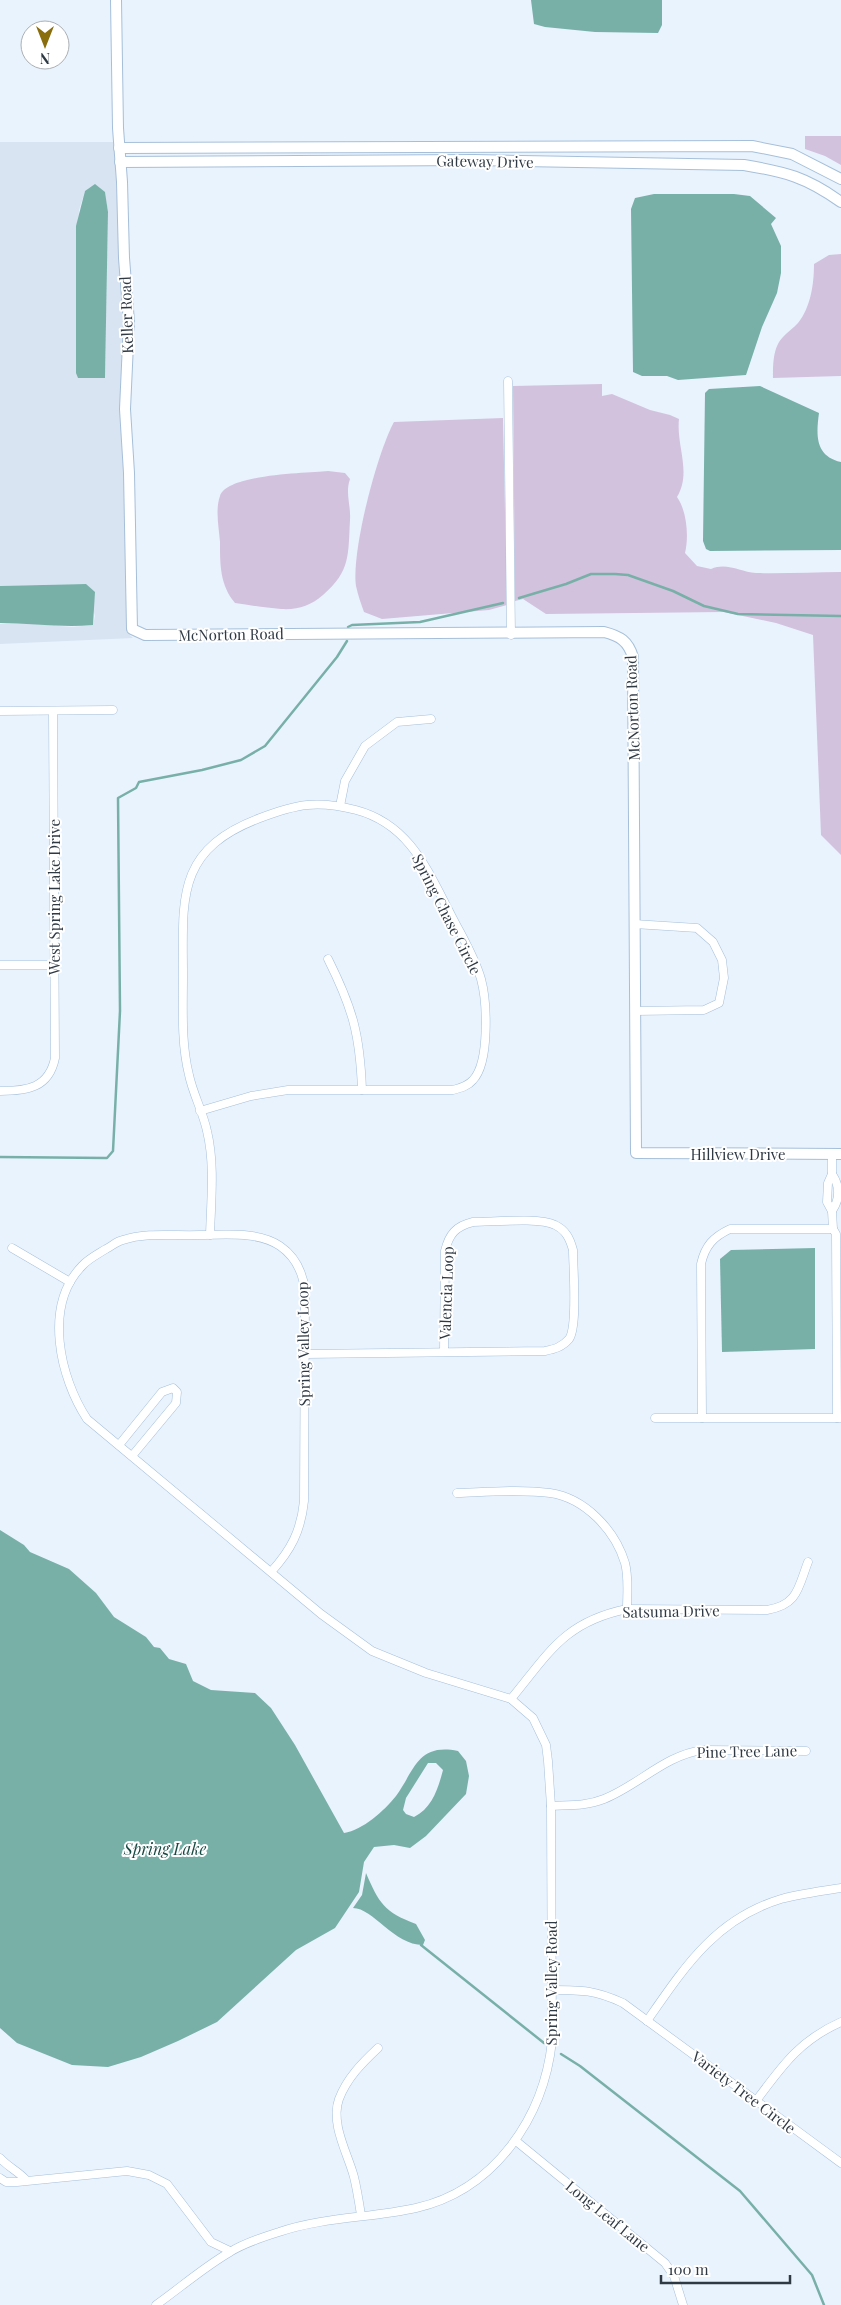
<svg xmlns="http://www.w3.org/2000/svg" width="841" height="2305" viewBox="0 0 841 2305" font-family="'Playfair Display',serif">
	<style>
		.built { fill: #d8e4f2; fill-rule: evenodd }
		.green { fill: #d3c2dd }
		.water { fill: #78b0a8; fill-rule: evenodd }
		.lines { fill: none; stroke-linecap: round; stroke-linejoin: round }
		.stream { stroke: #78b0a8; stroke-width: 2.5 }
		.minor-casing { stroke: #a6bfd9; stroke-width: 9 }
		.tertiary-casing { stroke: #a6bfd9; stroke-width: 12 }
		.minor { stroke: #fff; stroke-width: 8 }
		.tertiary { stroke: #fff; stroke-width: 10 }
		.labels { text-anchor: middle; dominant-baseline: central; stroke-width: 4; stroke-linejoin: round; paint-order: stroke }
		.street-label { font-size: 15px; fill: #2f3944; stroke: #fff }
		.water-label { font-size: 16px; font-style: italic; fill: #174943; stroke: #fff }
	</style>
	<rect width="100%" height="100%" fill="#e9f3fe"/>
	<path class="built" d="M0,142H114L124,323L125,528L128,628L126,631L133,638L0,644V624L22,623L72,627L93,625L95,616L86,584L0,586ZM85,191L105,192L108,212L105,377L76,373V258L79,210Z"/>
	<g class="green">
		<path d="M805,136H841V165L825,156L805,149Z"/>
		<path d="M841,254V376L773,378C773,364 773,347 783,337C787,332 794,328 798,323C811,307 814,283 814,264L829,255Z"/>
		<path d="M602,384V396L612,394L650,410L670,415L679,419C676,446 692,472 677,497C687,511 689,537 685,553L697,566L711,569C727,562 740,572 756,573C784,574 813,572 841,572V855L821,835L813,635L776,623L724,612L546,614L523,599L515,601L513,386Z"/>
		<path d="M503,418L507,605L489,610L382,619L364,612C361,604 358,595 356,586C351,552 377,453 394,422Z"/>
		<path d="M328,471L345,473L350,479C345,493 351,505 350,520C348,554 351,571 323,595C310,606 298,610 281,609C265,608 250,605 235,603C220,585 220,565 220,542C219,528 215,510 220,496C227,474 307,473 328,471Z"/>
	</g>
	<g class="water">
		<path d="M531,0H662V25L658,33L595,32L545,27L534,24Z"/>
		<path d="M95,184L105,192L108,212L105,378H78L76,373V226L85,191Z"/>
		<path d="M654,194H734L750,196L776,218L771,224L781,246V273L777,293L762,327L746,375L678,380L667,376H642L633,372L631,209L635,198Z"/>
		<path d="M760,386L819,413C816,435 815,456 841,462V550L710,551L706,549L703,541L705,393L709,389Z"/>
		<path d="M86,584L95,592L93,625C62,628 31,623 0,623V586Z"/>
		<path d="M815,1248V1349L722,1352L720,1259L731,1250Z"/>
		<path d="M0,1530L24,1545L30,1552L69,1569L96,1593L114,1617L146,1637L154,1647L160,1648L169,1659L186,1664L193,1681L211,1690L255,1693L271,1708L295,1745L344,1833C363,1830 384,1811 396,1796C415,1770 417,1743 458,1751L466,1761L469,1776L466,1794L426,1836L410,1848L394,1845L374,1847L364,1862L359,1892L335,1928L296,1950L217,2022L178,2041L141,2057L108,2067L72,2065L17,2043L0,2028ZM428,1763H436L443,1770C438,1789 432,1808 414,1817L406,1814L403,1810L406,1798Z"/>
		<path d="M366,1873C379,1903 384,1912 416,1924L425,1940L423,1945C394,1945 373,1908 353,1908L362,1895Z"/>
	</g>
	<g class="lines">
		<g class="stream">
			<path d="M519,598L566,584L591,574H615L628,575L673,591L704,606L738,614L841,616"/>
			<path d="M348,627L352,625L420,622L503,603"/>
			<path d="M0,1157L107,1158L113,1151L120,1011L118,798L136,788L139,782L202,770L241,760L265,746L337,657L347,641"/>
			<path d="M421,1945L544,2043"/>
			<path d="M561,2054L580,2066L740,2191L812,2275L824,2305"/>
		</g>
		<g class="minor-casing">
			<g id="minor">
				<path d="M508,381L511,635"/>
				<path d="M0,711L113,710"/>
				<path d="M340,806L345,781L365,746L397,722L431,719"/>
				<path d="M634,924L697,928L713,942L722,960L724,978L719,1003L704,1010L635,1011"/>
				<path d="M328,959C353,1009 360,1035 362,1090"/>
				<path d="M0,965H54"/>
				<path d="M0,1091C27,1091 49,1088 55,1058L53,711"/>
				<path d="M200,1111L251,1096L288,1090H453C461,1088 468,1086 473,1080C490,1062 487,1001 481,979C474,955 461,935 450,913C427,869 409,824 356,810C317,800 297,804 260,818C175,850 183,899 183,976C183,1009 181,1043 189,1075C193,1094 203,1112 207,1131C215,1164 211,1201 210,1235"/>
				<path d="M832,1174C840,1186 840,1199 832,1211"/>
				<path d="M833,1229L836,1234L837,1418"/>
				<path d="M12,1248L70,1282"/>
				<path d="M306,1354L545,1351C555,1349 562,1347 569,1339C578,1327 573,1267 573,1250C570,1239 566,1230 555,1225C540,1217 492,1222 473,1222C456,1226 449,1234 445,1251L444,1352"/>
				<path d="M655,1418H840"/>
				<path d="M702,1418L701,1264C705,1246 713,1237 730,1229H833L832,1211L827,1202L828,1183L832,1174V1154"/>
				<path d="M119,1445L162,1392L173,1388L177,1392L176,1403L132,1456"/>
				<path d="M457,1493C487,1492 520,1489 550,1493C585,1498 615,1530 625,1563C629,1578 627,1594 627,1609"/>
				<path d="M511,1699C549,1653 564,1622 627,1609L767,1610C798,1605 798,1588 808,1562"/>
				<path d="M551,1806C569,1805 587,1806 604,1799C639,1785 665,1755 703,1750L806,1751"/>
				<path d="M552,1990C582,1990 595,1990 623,2003L841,2163"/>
				<path d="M647,2021C684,1968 715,1919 781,1899C800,1894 821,1891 841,1888"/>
				<path d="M756,2101C782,2066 800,2040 841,2022"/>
				<path d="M516,2141L665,2263L674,2276L683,2305"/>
				<path d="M0,2158C8,2167 18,2171 26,2180"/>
				<path d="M0,2178L6,2182H17L127,2171L149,2175L167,2184L211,2242L230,2251"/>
				<path d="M361,2215C359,2202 357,2189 354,2177C348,2154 330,2124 339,2099C347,2078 362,2063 378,2048"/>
				<path d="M156,2305C180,2288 204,2267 230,2252C244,2243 263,2237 279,2232C323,2217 371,2218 416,2208C495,2190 544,2117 552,2041L551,1806L548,1761L546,1745L533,1718L511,1699L426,1673L372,1651L321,1614L87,1419C60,1378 43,1306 82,1266C88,1259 98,1254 106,1249C112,1246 117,1241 123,1240C146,1232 175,1236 199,1235C225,1235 258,1231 280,1246C296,1257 303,1273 305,1291L304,1501C301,1531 291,1550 271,1572"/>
			</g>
		</g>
		<g class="tertiary-casing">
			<g id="tertiary">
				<path d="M116,0L118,128L122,182L124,258L129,322L125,409L129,473L132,629L145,635L604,632C620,636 628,641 633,657L636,1153L841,1154"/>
				<path d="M119,148L752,146L792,154L841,179"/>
				<path d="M120,162L474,160L744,165C786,172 806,177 841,202"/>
			</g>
		</g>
		<use href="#minor" class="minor"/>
		<use href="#tertiary" class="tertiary"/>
	</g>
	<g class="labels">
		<g class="street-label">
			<text transform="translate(485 161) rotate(1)">Gateway Drive</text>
			<text transform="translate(126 315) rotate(-92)">Keller Road</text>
			<text transform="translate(231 634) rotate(-1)">McNorton Road</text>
			<text transform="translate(632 708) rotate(-92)">McNorton Road</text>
			<text transform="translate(54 897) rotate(-90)">West Spring Lake Drive</text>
			<text transform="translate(447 914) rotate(63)">Spring Chase Circle</text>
			<text x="738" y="1154">Hillview Drive</text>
			<text transform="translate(446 1293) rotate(-88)">Valencia Loop</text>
			<text transform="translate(303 1344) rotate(-91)">Spring Valley Loop</text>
			<text transform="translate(671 1611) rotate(-1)">Satsuma Drive</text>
			<text transform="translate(747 1751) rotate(-1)">Pine Tree Lane</text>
			<text transform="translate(551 1983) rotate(-90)">Spring Valley Road</text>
			<text transform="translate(744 2092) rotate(37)">Variety Tree Circle</text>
			<text transform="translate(608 2216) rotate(39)">Long Leaf Lane</text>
		</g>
		<g class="water-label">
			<text x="165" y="1848">Spring Lake</text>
		</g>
	</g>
	<g transform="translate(45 45) rotate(180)"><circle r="24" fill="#ffffff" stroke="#acb0b4"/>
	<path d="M0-4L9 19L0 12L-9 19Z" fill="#8a6d0d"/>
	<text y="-8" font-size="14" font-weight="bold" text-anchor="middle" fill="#2f3944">N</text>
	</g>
	<path d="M661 2275v8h129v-8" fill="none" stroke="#2f3944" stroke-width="2.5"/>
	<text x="668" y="2275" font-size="15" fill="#2f3944" stroke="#ffffff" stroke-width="4" paint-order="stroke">100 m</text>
</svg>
